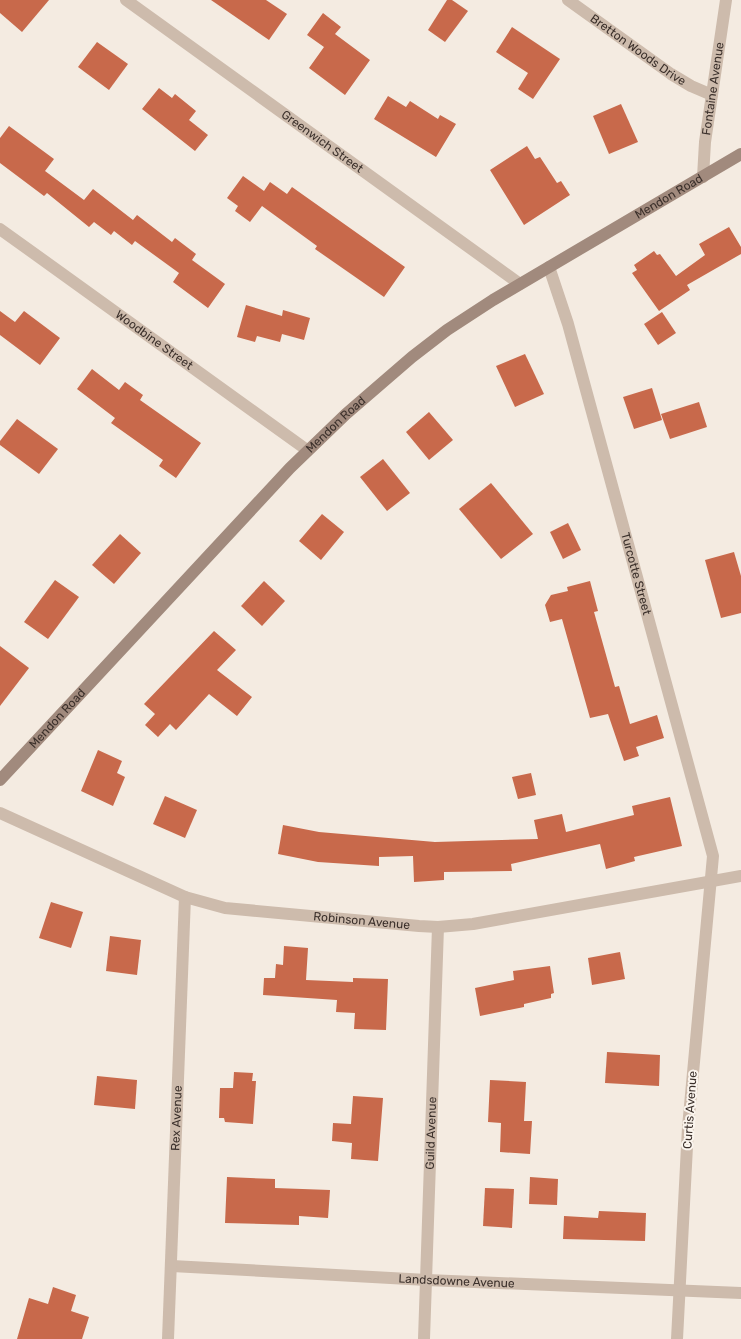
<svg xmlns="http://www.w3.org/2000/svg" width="741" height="1339" viewBox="0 0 741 1339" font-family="Rubik,sans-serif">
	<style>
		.building { fill: #c8694b }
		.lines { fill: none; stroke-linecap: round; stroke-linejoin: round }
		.street { stroke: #cdbbac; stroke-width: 12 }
		.secondary { stroke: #a18a7d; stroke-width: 12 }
		.labels { text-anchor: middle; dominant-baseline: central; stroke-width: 4; stroke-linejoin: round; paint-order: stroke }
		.street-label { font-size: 12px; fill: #3b302b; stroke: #fbf5ee }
	</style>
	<rect width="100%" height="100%" fill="#f4ebe1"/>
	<g class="building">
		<path d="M0,0H49L22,32L0,13Z"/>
		<path d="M211,0H266L287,14L269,40Z"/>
		<path d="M447,0H452L468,11L445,42L428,30Z"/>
		<path d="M323,13L341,27L335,34L370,60L345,95L309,68L324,47L307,35Z"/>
		<path d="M512,27L560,59L533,99L518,89L528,73L496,52Z"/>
		<path d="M97,42L128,64L109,90L78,67Z"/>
		<path d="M159,88L172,98L175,94L196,111L189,120L208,135L195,151L142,109Z"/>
		<path d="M388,96L406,107L410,101L438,119L440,115L456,124L436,157L374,119Z"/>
		<path d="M621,104L638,142L609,154L593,116Z"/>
		<path d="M9,126L54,159L45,171L84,200L93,189L133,220L137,215L172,242L175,238L196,254L192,260L225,284L208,308L173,282L179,273L135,241L132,245L114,231L111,235L94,222L89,227L47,193L44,196L0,163V138Z"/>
		<path d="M527,146L535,159L540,157L557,183L561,181L570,195L524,225L490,170Z"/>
		<path d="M243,176L264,191L270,182L287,194L292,187L405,267L384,297L315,249L317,246L262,206L250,222L235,211L238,206L227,198Z"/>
		<path d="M729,227L741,247V254L687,285L690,290L659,311L632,273L637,270L634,265L654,251L657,255L660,254L676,276L705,255L699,244Z"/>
		<path d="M246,305L282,316L283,310L310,318L304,340L282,334L280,342L257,336L255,342L237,337Z"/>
		<path d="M0,311L15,322L24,311L60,338L40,365L0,335Z"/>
		<path d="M662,312L676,333L658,345L644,324Z"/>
		<path d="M525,354L544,394L515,407L496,366Z"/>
		<path d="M92,369L119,390L125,382L143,395L140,400L201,443L176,478L159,466L163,460L111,423L115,418L77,389Z"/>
		<path d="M652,388L662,420L634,429L623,397Z"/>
		<path d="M699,402L707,427L670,439L661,414Z"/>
		<path d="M429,412L453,440L429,460L406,432Z"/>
		<path d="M17,419L58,449L39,474L0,445V441Z"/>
		<path d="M383,459L410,493L387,511L360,477Z"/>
		<path d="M491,483L533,534L501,559L459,509Z"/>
		<path d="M322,514L344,532L321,560L299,541Z"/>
		<path d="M568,523L581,550L563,559L550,532Z"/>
		<path d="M120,534L141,553L114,584L92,565Z"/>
		<path d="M734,552L741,576V613L721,618L705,560Z"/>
		<path d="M55,580L79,597L48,639L24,622Z"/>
		<path d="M264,581L285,601L262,626L241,606Z"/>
		<path d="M590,581L598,611L594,612L615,687L619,686L630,724L657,715L664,738L636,747L639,756L624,761L608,714L590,718L562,619L550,622L545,605L551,595L568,591L567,587Z"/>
		<path d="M214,631L236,650L217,670L252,697L237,716L209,694L176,730L170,724L158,737L145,725L155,714L144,704Z"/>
		<path d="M0,646L29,668L0,706Z"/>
		<path d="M98,750L122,761L117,773L125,777L113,806L81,791Z"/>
		<path d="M531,773L536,795L518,799L512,777Z"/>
		<path d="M165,796L197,810L185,838L153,824Z"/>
		<path d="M670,797L682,846L634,857L635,861L606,869L600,844L511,864L512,871L444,872V880L414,882L413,856L379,857V866L318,862L278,854L283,825L319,832L435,842L538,839L534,820L562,814L566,832L634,815L632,806Z"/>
		<path d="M51,902L83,912L71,948L39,938Z"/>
		<path d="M110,936L141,940L137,975L106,971Z"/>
		<path d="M284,946L308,948L306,980L353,982V978L388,979L386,1030L354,1029L355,1013L336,1012L337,1000L263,995L264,978H275L276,964L283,965Z"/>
		<path d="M620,952L625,979L592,985L588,958Z"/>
		<path d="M550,966L554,993L551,994V998L524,1004V1007L480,1016L475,988L514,980L513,971Z"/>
		<path d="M607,1052L660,1055L659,1086L605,1083Z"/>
		<path d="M234,1072L253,1073L252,1081H256L253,1124L225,1122L224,1118H219L220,1088H233Z"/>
		<path d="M97,1076L137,1080L135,1109L94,1105Z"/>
		<path d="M490,1080L526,1082L524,1121H532L530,1154L500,1152L501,1123L488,1122Z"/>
		<path d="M353,1096L383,1098L378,1161L351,1159L352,1143L332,1141L333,1123L351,1124Z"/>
		<path d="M227,1177L275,1179V1188L330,1190L328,1218L299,1216V1225L225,1223Z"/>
		<path d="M530,1177L558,1179L557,1205L529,1204Z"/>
		<path d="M485,1188L514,1189L512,1228L483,1226Z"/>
		<path d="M599,1211L646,1213L645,1241L563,1239L564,1216L598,1218Z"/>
		<path d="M53,1287L76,1295L71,1311L89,1317L82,1339H17L29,1298L48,1304Z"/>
	</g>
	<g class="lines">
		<g class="street">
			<path id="s1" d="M126,0L520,284"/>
			<path id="s2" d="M568,0L671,74L691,86L712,95"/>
			<path id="s3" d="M703,177L705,142L726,0"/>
			<path id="s4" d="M0,229L307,450"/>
			<path id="s5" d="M549,267L568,324L713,856L688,1127L677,1339"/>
			<path id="s6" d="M0,813L185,897L225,908L419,926L438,927L473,924L741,876"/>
			<path id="s7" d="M172,1266L427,1280L741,1293"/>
			<path id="s8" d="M168,1339L185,897"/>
			<path id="s9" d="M424,1339L438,927"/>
		</g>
		<path class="secondary" id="s10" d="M0,780L290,468L346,414L412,357L447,330L493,300L741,154"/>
	</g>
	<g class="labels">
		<g class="street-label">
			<text stroke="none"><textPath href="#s2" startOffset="86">Bretton Woods Drive</textPath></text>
			<text stroke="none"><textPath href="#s3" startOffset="89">Fontaine Avenue</textPath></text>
			<text stroke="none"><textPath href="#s1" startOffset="242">Greenwich Street</textPath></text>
			<text stroke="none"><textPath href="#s10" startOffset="894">Mendon Road</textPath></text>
			<text stroke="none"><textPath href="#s4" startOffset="190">Woodbine Street</textPath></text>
			<text stroke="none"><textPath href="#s10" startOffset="489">Mendon Road</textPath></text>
			<text stroke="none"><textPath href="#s5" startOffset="319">Turcotte Street</textPath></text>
			<text stroke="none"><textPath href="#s10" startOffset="84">Mendon Road</textPath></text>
			<text stroke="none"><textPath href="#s6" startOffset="382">Robinson Avenue</textPath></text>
			<text transform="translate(690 1110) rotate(-86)">Curtis Avenue</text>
			<text stroke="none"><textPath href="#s8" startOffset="221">Rex Avenue</textPath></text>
			<text stroke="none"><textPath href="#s9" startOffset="206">Guild Avenue</textPath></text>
			<text stroke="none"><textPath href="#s7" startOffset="285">Landsdowne Avenue</textPath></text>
		</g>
	</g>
</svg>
